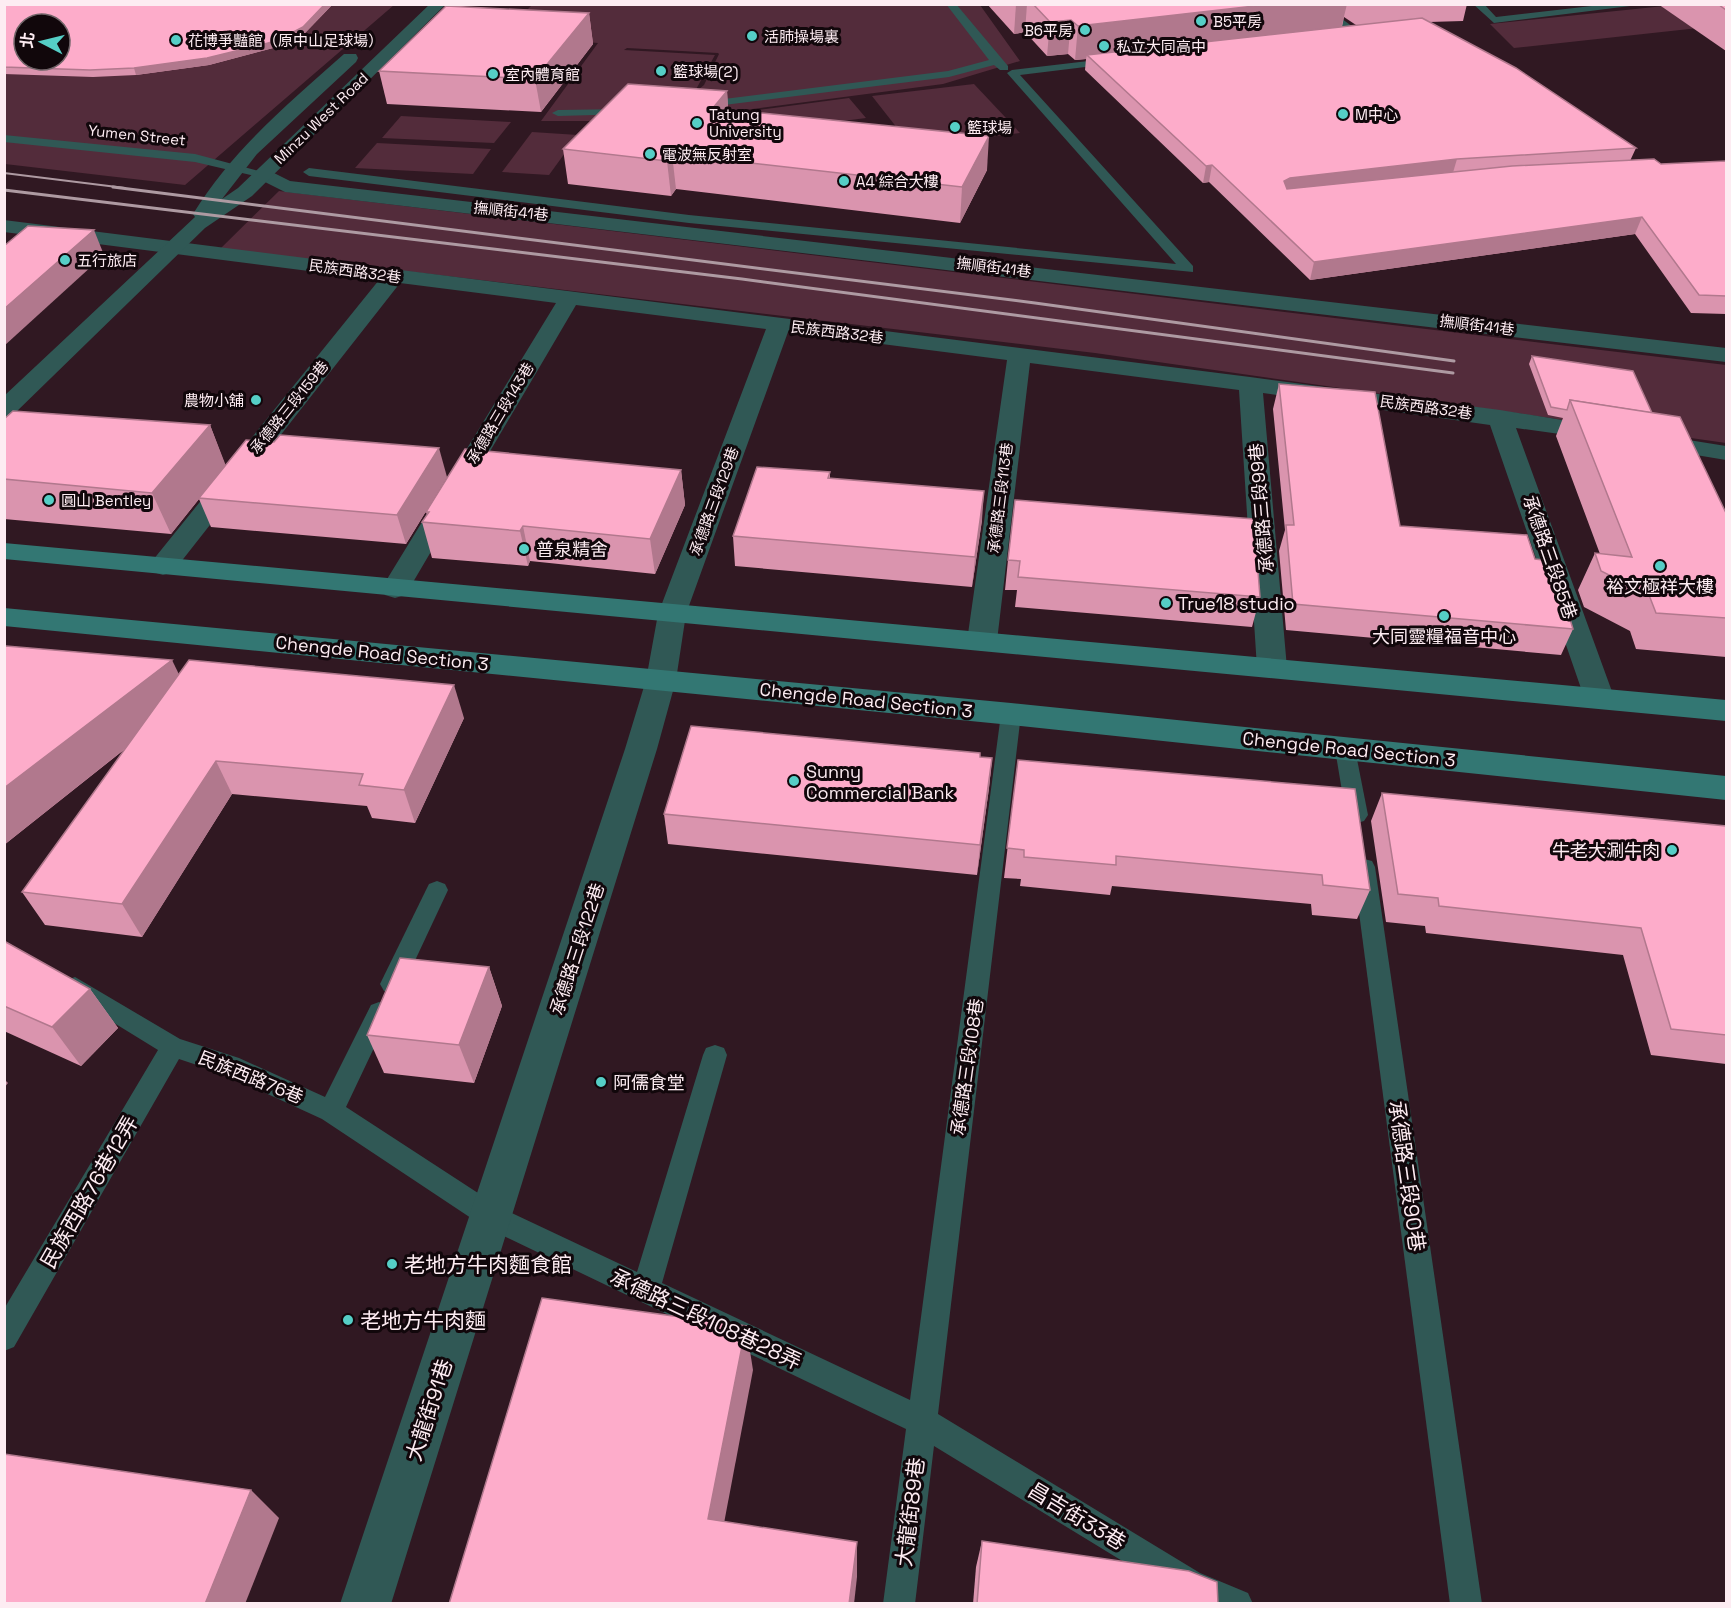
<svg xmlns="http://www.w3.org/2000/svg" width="1731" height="1608" viewBox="0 0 1731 1608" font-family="'Space Grotesk','Noto Sans TC',sans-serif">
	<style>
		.green { fill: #532c3b; fill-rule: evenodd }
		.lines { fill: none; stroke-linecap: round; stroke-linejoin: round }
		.service { fill: #305855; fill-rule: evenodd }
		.minor { fill: #305855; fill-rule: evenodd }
		.tertiary { fill: #305855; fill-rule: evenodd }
		.secondary { fill: #337773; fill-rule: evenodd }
		.rail-far1 { stroke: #ae9aa2; stroke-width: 2 }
		.rail { stroke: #ae9aa2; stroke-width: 3 }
		.wall { fill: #da94ae; fill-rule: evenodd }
		.shaded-wall { fill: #b1788d }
		.building { fill: #fdacca; stroke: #b1788d; stroke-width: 1.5; fill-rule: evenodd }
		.poi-dot { fill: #55cec6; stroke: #11070b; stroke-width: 2 }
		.labels { text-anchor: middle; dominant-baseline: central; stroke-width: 6; stroke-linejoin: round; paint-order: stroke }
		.far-poi-label { font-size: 15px; fill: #fdecf2; stroke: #11070b; text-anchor: start }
		.far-street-label { font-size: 15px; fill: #fdecf2; stroke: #11070b }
		.street-label { font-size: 18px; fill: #fdecf2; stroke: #11070b }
		.poi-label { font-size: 18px; fill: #fdecf2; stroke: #11070b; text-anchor: start }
		.near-street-label { font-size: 21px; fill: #fdecf2; stroke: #11070b }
		.near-poi-label { font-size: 21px; fill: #fdecf2; stroke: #11070b; text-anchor: start }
	</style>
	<rect width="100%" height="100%" fill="#301822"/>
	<g class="green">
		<path d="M5,5H394L185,185L5,164ZM24,24H60V60H24Z"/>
		<path d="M532,5H980L1020,61L943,84L715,114L613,121H541L598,43L502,35ZM627,48L718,53L719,54L704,85L694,93L715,55L624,50Z"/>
		<path d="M1674,5L1726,25L1514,48L1490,24Z"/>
		<path d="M974,84L1020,133L912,147L872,96Z"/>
		<path d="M849,98L866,118L774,130L759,110Z"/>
		<path d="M401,116L511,122L494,143L382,138Z"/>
		<path d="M532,132L578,135L549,175L502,172Z"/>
		<path d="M377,143L491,149L473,174L355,168Z"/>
		<path d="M279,191L1726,365V443L1095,353L220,249Z"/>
	</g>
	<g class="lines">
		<g class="service">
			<path d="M946,4H956L1008,66V70H1000L994,65L949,77L700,108L694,105L700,102L948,71L989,60Z"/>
			<path d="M1310,4H1322L1361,33L1352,35Z"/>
			<path d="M1473,4H1484L1496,17L1609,4H1646L1494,23Z"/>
			<path d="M1114,58L1118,59V63L1020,75L1193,266V272L689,223L309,176L303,172L309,168L689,215L1176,264L1007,73L1012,70Z"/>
			<path d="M627,109L631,110V114L558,116L552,113L558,110Z"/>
			<path d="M4,135L195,154L270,174L264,178L195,162L4,142Z"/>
			<path d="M1011,707L1018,709L1021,714L938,1414L1200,1573L1248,1593L1253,1604H1197L1178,1595L934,1446L915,1604H883L906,1429L483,1226L322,1119L224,1074L179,1059L14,1347L4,1351V1309L158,1050L67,994L63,987L67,980L75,977L180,1039L239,1058L325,1097L371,1005L379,1002L387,1005L391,1012L346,1107L501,1208L637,1272L703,1055L706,1048L715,1045L724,1048L727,1055L662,1283L910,1400L1001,714L1004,709Z"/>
			<path d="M1345,742L1352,744L1355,749L1368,815L1364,821L1357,823L1350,821L1346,815L1335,749L1338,744Z"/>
			<path d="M1364,859L1372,861L1375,867L1482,1604H1450L1353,867L1356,861Z"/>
			<path d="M437,881L445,884L448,890L404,984L400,991L392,994L384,991L380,984L426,890L429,884Z"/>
		</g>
		<g class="minor">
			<path d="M264,168L290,181L1726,348V362L285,192L257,178L254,174Z"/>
			<path d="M4,220L1250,377L1500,410L1612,428L1615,433L1612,438L1603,440L1516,428L1614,697L1610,704L1599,707L1588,704L1584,697L1490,425L1263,393L1287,668L1283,675L1272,678L1261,675L1257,668L1239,390L1030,363L997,641L992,648L982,651L972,648L967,641L1007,360L788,332L686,614L676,680L657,749L391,1604H340L625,749L646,680L658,614L766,329L576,305L409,589L405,595L395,598L385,595L381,589L556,303L400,283L173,572L163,575L153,572L149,566L153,560L379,280L4,232Z"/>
			<path d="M1651,434L1726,446V460L1642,446L1639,441L1642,436Z"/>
		</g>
		<path class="tertiary" d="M430,4H446L252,196L205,228L13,415L4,417V396L195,217L193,214C232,150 288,104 344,54H356L358,58L356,62L257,154L222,199L238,188Z"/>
		<g class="secondary">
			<path d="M4,543L1726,700V721L4,559Z"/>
			<path d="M4,608L1011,703L1726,776V800L1011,725L4,626Z"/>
		</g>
		<path class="rail-far1" d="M4,173L125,188"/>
		<g class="rail">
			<path d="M113,187L1035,303L1454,361"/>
			<path d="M4,190L742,279L1453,373"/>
		</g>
	</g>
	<g class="wall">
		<path d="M4,4H333L305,33L277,47L209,65L136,75L93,77L4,74Z"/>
		<path d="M987,4H1467L1463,21L1429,22L1636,148L1630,161L1661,164L1726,161V314L1691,313L1635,234L1310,280L1209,182L1203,183L1085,70L1086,59L1075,60L1068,54L1047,56L1025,32L1014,34ZM1344,17L1356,25L1342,27Z"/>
		<path d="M1658,4H1726V51Z"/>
		<path d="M589,13L593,44L541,112L387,104L379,71Z"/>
		<path d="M727,91L728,109L987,170L960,223L676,189L671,196L568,184L563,149Z"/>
		<path d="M1532,356L1652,413L1726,513V657L1636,649L1630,631L1584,607L1578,590L1595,553L1600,554L1556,436L1563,418L1548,415L1529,364Z"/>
		<path d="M1279,384L1400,526L1535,559L1573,629L1561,655L1286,630L1279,551L1285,530L1273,409Z"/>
		<path d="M4,419L210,425L225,465L447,477L406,544L211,527L199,499L171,534L4,519Z"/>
		<path d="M681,470L685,505L655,574L530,561L528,566L432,558L422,522L427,515L426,512Z"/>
		<path d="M830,472V478L982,520L972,587L735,566L733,536Z"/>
		<path d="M1254,519L1260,597L1252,627L1015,607L1017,590H1005L1008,560Z"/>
		<path d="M4,647L179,674L464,718L415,823L372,818L367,806L232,794L142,937L45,925L22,892L125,749L4,845Z"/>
		<path d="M980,757L992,758L989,788L977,875L668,844L664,814Z"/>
		<path d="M1018,760L1370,890L1357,919L1312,915L1311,904L1112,886L1110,895L1020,886L1021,879L1004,878Z"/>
		<path d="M1382,793L1726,826V1064L1651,1055L1623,955L1426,933L1425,926L1386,922L1371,821Z"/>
		<path d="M4,941L90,989L118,1028L81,1066L4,1031Z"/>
		<path d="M489,967L502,1006L474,1083L384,1073L367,1035Z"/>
		<path d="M982,1541L1218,1604H973L976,1567Z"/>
	</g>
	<g class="shaded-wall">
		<path d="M325,4H333L305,33L277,47L209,65L136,75L134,68Z"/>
		<path d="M1016,4H1027L1025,32L1014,34Z"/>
		<path d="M1273,4H1347L1341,29L1087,55L1086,59L1075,60L1078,26Z"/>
		<path d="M589,13L593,44L541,112L535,79Z"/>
		<path d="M1071,20L1068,54L1047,56L1050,22Z"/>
		<path d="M727,91L729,124L713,108Z"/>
		<path d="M989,136L987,170L960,223L962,187Z"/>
		<path d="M672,154L676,189L671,196L667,161Z"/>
		<path d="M1457,159L1452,176L1287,195L1284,181L1290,178Z"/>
		<path d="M1212,165L1209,182L1203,183L1206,166Z"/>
		<path d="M1642,217L1635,234L1310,280L1314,262Z"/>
		<path d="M94,230L104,255L4,346V309Z"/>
		<path d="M210,425L226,466L199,498V499L171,534L152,493Z"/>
		<path d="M439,448L447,477L406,544L397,515Z"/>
		<path d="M681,470L685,505L655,574L650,539Z"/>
		<path d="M984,491L982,520L972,587L975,557Z"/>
		<path d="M523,526L530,561L528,566L520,531Z"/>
		<path d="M172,660L190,697L4,845V788Z"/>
		<path d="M454,685L464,718L415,823L404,790Z"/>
		<path d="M992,758L989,788L977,875L980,845Z"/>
		<path d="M216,761L232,794L142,937L122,904Z"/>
		<path d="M489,967L502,1006L474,1083L459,1045Z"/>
		<path d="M90,989L118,1028L81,1066L52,1027Z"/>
		<path d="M4,1079L8,1083L4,1088Z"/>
		<path d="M746,1326L753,1370L718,1555L708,1519Z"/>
		<path d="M251,1490L279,1518L245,1604H205Z"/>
		<path d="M857,1542V1577L854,1604H849Z"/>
	</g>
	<g class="building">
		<path d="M4,4H325L303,27L276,41L207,58L134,68L90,70L4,67ZM24,24H60V60H24Z"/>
		<path d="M1033,4H1273L1078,26L1071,20L1050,22Z"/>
		<path d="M1718,4H1726V10Z"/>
		<path d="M446,6L589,13L535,79L379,71Z"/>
		<path d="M1422,18L1516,68L1636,148L1457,159L1290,178L1284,181L1287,189L1512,166L1654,159L1661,164L1726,161V296L1699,295L1642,217L1314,262L1212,165L1206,166L1087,55Z"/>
		<path d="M628,84L727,91L713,108L989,136L962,187L672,154L667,161L563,149Z"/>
		<path d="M28,226L94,230L4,309V246Z"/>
		<path d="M1532,356L1633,371L1652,413L1570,400L1567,410L1551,407Z"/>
		<path d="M1279,384L1375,392L1400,526L1527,535L1535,559L1552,561L1573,629L1293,604L1286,525H1294Z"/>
		<path d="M1570,400L1680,417L1726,513V618L1656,613L1649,595L1601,571L1595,553L1632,557Z"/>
		<path d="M13,411L210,425L152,493L4,479V419Z"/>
		<path d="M280,435L439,448L397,515L199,498L246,440L274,442Z"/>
		<path d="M465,449L681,470L650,539L523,526L520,531L422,522L429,512H426Z"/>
		<path d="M757,467L830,472L828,478L984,491L975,557L733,536Z"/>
		<path d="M1015,500L1254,519L1260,597L1018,577L1020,561L1008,560Z"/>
		<path d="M6,646L172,660L4,788V647Z"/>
		<path d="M189,660L454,685L404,790L359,785L363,774L216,761L122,904L22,892Z"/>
		<path d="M691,726L980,753V757L992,758L980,845L664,814Z"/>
		<path d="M1018,760L1355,789L1370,890L1323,885L1322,875L1116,856V865L1024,857V850L1007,848Z"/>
		<path d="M1382,793L1726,826V1035L1671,1029L1641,928L1439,906L1438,898L1398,894Z"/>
		<path d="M4,941L90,989L52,1027L4,1006Z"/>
		<path d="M400,958L489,967L459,1045L367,1035Z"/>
		<path d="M542,1298L746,1326L708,1519L857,1542L849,1604H449Z"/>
		<path d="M4,1454L251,1490L205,1604H4Z"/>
		<path d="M982,1541L1189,1571L1217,1582L1218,1604H977Z"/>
	</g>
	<g class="poi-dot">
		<circle cx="1201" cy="21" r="6"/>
		<circle cx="1085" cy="30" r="6"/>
		<circle cx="752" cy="36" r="6"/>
		<circle cx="176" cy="40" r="6"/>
		<circle cx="1104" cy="46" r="6"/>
		<circle cx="661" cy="71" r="6"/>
		<circle cx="493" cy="74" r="6"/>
		<circle cx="1343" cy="114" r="6"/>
		<circle cx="697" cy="123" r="6"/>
		<circle cx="955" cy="127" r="6"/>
		<circle cx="650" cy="154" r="6"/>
		<circle cx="844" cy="181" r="6"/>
		<circle cx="65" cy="260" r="6"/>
		<circle cx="256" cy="400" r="6"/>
		<circle cx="49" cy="500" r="6"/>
		<circle cx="524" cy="549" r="6"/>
		<circle cx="1660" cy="566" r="6"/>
		<circle cx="1166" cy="603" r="6"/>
		<circle cx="1444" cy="616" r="6"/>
		<circle cx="794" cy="781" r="6"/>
		<circle cx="1672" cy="850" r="6"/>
		<circle cx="601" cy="1082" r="6"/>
		<circle cx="392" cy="1264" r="6"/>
		<circle cx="348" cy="1320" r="6"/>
	</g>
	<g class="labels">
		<g class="far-poi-label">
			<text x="1213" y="21">B5平房</text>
			<text x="1073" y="30" text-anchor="end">B6平房</text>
			<text x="764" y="36">活肺操場裏</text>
			<text x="188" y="40">花博爭豔館（原中山足球場）</text>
			<text x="1116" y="46">私立大同高中</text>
			<text x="673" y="71">籃球場(2)</text>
			<text x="505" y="74">室內體育館</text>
			<text x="709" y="114">Tatung<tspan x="709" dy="17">University</tspan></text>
			<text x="1355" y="114">M中心</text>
			<text x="967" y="127">籃球場</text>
			<text x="662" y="154">電波無反射室</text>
			<text x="856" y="181">A4 綜合大樓</text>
			<text x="77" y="260">五行旅店</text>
			<text x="244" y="400" text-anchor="end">農物小舖</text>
			<text x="61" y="500">圓山 Bentley</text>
		</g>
		<g class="far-street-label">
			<text transform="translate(321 118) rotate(-44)">Minzu West Road</text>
			<text transform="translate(137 135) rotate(6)">Yumen Street</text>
			<text transform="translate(511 211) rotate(6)">撫順街41巷</text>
			<text transform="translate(994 267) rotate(7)">撫順街41巷</text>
			<text transform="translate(355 271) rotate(8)">民族西路32巷</text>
			<text transform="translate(1477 325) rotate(7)">撫順街41巷</text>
			<text transform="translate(837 332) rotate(7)">民族西路32巷</text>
			<text transform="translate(289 407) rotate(-51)">承德路三段159巷</text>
			<text transform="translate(1426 407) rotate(8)">民族西路32巷</text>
			<text transform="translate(500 413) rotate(-59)">承德路三段143巷</text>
			<text transform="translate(1000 498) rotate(-83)">承德路三段113巷</text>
			<text transform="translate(714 501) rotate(-70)">承德路三段129巷</text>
		</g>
		<g class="street-label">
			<text transform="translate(1261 508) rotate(-95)">承德路三段99巷</text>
			<text transform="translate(1550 557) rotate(71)">承德路三段85巷</text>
			<text transform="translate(382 653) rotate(6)">Chengde Road Section 3</text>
			<text transform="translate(866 700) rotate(6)">Chengde Road Section 3</text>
			<text transform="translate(1349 749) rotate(6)">Chengde Road Section 3</text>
			<text transform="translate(577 949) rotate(-72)">承德路三段122巷</text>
			<text transform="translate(967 1067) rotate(-82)">承德路三段108巷</text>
			<text transform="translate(251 1077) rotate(22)">民族西路76巷</text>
		</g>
		<g class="poi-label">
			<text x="536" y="549">普泉精舍</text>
			<text x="1660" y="586" text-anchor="middle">裕文極祥大樓</text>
			<text x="1178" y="603">True18 studio</text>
			<text x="1444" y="636" text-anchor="middle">大同靈糧福音中心</text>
			<text x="806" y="771">Sunny<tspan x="806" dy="21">Commercial Bank</tspan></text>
			<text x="1660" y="850" text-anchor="end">牛老大涮牛肉</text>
			<text x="613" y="1082">阿儒食堂</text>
		</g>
		<g class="near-street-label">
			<text transform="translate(1407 1176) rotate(82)">承德路三段90巷</text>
			<text transform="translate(89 1192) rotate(-60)">民族西路76巷12弄</text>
			<text transform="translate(706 1319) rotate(25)">承德路三段108巷28弄</text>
			<text transform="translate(429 1410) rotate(-72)">大龍街91巷</text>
			<text transform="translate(910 1512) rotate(-83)">大龍街89巷</text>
			<text transform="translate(1077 1516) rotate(31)">昌吉街33巷</text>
		</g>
		<g class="near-poi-label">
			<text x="404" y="1264">老地方牛肉麵食館</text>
			<text x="360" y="1320">老地方牛肉麵</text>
		</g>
	</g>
	<rect width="1731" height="1608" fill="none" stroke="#fdecf2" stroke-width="12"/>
	<g transform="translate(42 42) rotate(277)"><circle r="28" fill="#11070b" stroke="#6f6367" stroke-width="1.5"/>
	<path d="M0-4.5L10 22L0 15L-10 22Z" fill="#55cec6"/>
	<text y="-9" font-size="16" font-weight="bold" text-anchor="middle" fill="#fdecf2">北</text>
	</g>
</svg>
